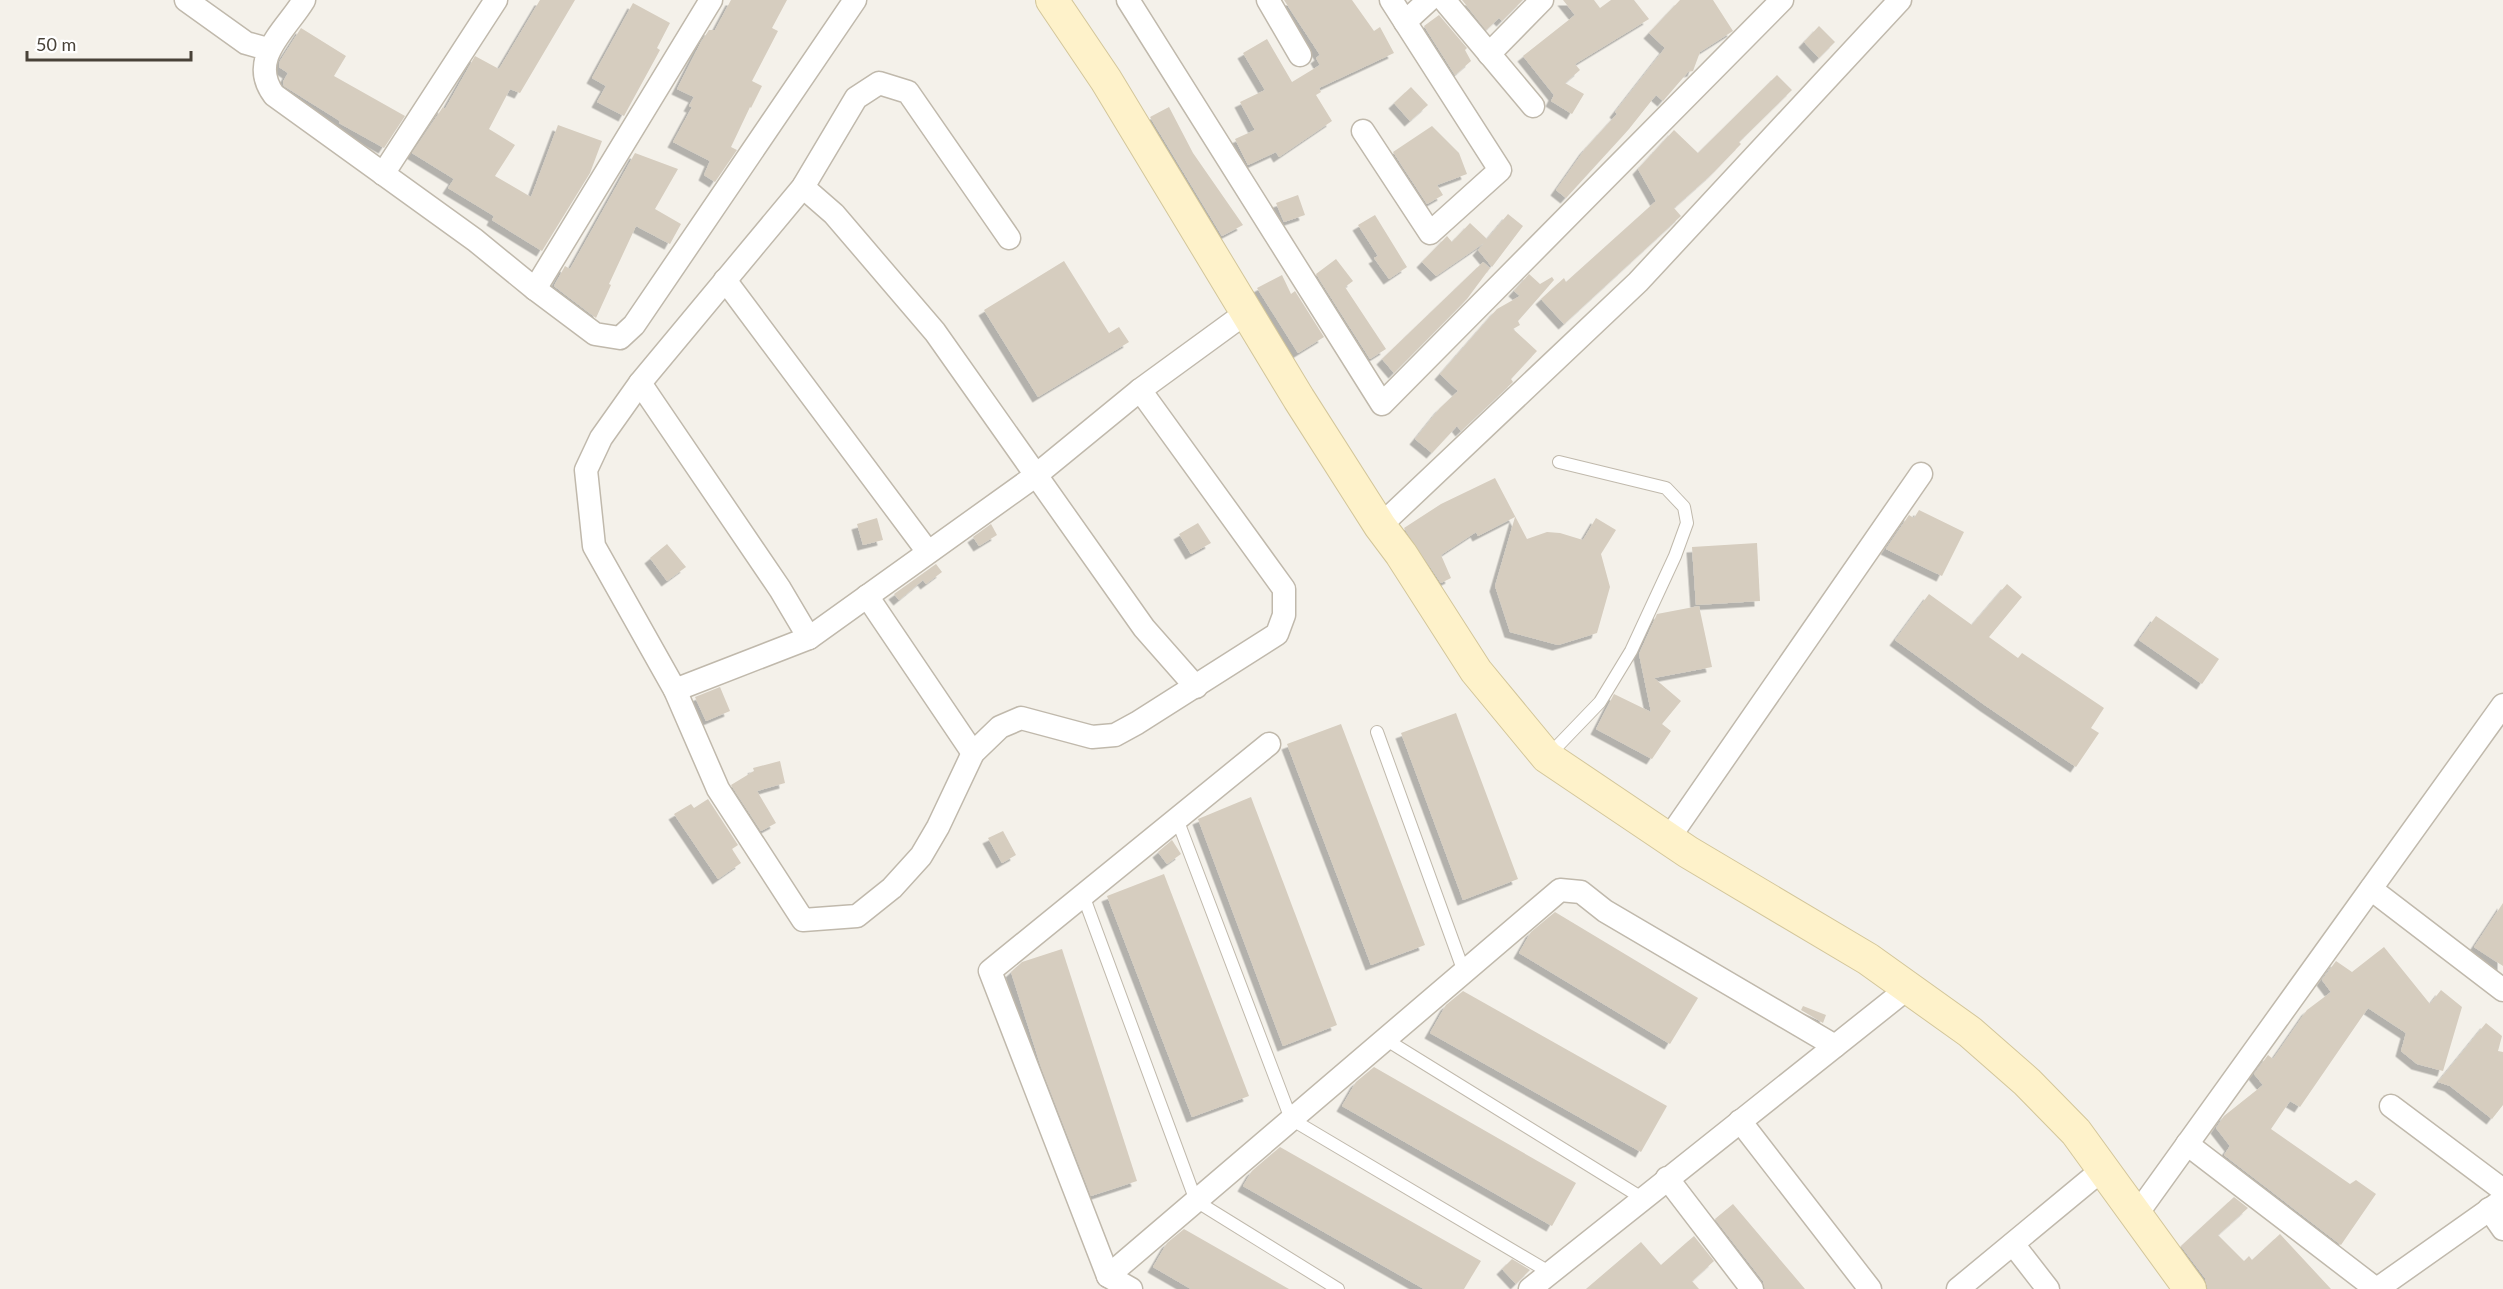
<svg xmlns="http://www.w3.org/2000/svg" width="2503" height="1289" viewBox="0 0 2503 1289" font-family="Lato,sans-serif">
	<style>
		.building { fill: #d6cdbf; filter: url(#shadow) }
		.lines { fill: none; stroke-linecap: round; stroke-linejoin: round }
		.lane-casing { stroke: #c0b9ac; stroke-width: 14 }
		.street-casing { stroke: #c0b9ac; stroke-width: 25 }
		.secondary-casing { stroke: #d3c69a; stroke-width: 34 }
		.lane { stroke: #fff; stroke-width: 12 }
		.street { stroke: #fff; stroke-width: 22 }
		.secondary { stroke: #fef2ca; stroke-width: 32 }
	</style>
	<defs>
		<filter id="shadow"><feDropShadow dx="-5.5" dy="5.5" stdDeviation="0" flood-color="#0004"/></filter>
	</defs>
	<rect width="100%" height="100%" fill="#f4f1ea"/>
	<g class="building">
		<path d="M540,0H575L520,93L510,89L489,129L515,145L495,176L531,197L558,125L602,141L590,173L542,251L492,220L494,216L448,188L454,179L412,153L443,107L445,109L475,56L499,69Z"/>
		<path d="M731,0H787L772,28L778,31L752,81L762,86L751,108L750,107L731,147L737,150L715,182L704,175L710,161L673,142L692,107L689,106L694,97L677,89L701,42L709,30H715Z"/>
		<path d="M1284,0H1352L1374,31L1380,27L1394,53L1319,88L1321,92L1316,95L1332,121L1279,157L1276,152L1248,165L1235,139L1255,130L1240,102L1265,90L1243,53L1267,39L1292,82L1320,65L1316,58L1320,55Z"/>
		<path d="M1462,0H1523L1502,21L1499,18L1486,30Z"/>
		<path d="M1563,0H1594L1600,8L1611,0H1634L1649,19L1575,64L1580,70L1565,83L1584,94L1572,114L1551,101L1554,95L1523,56L1575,15Z"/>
		<path d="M1680,0H1713L1733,31L1700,52L1693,71L1688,72L1663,101L1656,95L1629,129L1566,198L1556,190L1585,149L1617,114L1615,112L1665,48L1649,33Z"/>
		<path d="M633,3L670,23L657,48L660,50L624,116L597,102L606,86L592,78Z"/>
		<path d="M1439,15L1467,48L1465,50L1471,61L1455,75L1424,26Z"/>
		<path d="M1819,26L1835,42L1819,58L1804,42Z"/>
		<path d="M301,28L346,56L334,76L405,116L384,148L339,123L340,121L284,86L283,82L288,73L279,67L280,61Z"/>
		<path d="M1777,75L1792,90L1739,142L1741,144L1714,172L1674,208L1681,216L1564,324L1541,299L1564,278L1566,282L1656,201L1638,169L1674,130L1698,153Z"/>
		<path d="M1411,87L1428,105L1410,121L1394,103Z"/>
		<path d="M1169,107L1193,153L1243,225L1222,236L1150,117Z"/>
		<path d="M1432,126L1459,153L1467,174L1437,185L1443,195L1427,204L1393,152Z"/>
		<path d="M635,153L678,169L655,209L681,224L670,244L636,226L609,284L611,285L596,318L554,286L565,266L570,269Z"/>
		<path d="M1298,195L1305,215L1284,222L1276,203Z"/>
		<path d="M1508,214L1523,226L1492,267L1478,250L1484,243L1436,276L1422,262L1447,236L1452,242L1470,223L1487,239Z"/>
		<path d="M1375,215L1407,267L1389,279L1374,258L1378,256L1358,225Z"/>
		<path d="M1336,259L1353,281L1345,287L1386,349L1370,359L1316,274Z"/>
		<path d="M1064,261L1109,333L1119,327L1129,342L1038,397L984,310Z"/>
		<path d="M1483,262L1490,268L1467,299L1394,373L1382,359Z"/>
		<path d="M1529,274L1540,284L1552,277L1554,280L1518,321L1520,325L1513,329L1537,351L1511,379L1513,382L1461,431L1457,426L1432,453L1415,439L1440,408L1458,391L1440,374L1497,309L1520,296L1514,291Z"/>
		<path d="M1282,275L1291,294L1295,291L1324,337L1298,353L1257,288Z"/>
		<path d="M1495,478L1527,539L1547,532L1560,533L1583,540L1596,518L1616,530L1601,554L1610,587L1597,633L1558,645L1510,632L1495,586L1515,517L1478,536L1476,532L1441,555L1451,578L1441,583L1404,528L1441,504Z"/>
		<path d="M1919,510L1964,532L1942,576L1886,549L1909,515L1914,518Z"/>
		<path d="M877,518L883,540L863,545L857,524Z"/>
		<path d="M1198,523L1211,543L1191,554L1179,534Z"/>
		<path d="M991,524L997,535L979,546L973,537Z"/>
		<path d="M1757,543L1760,601L1696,605L1692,547Z"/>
		<path d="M667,544L686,567L667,581L650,558Z"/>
		<path d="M936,564L942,572L926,584L923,580L899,600L894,594Z"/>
		<path d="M2007,584L2022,597L1989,637L2018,658L2022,653L2104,708L2091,728L2099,733L2076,767L1986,706L1895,640L1929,594L1972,625Z"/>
		<path d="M1699,606L1712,667L1654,678L1681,701L1662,724L1671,731L1652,759L1596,729L1614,694L1651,712L1639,654L1657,614Z"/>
		<path d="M2156,616L2219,659L2202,684L2139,640Z"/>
		<path d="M720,687L730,711L706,721L695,697Z"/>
		<path d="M1456,713L1518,879L1463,900L1401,733Z"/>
		<path d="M1341,724L1425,945L1371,965L1287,744Z"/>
		<path d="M780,761L785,783L757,791L776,823L761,831L731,785L754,771L753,768Z"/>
		<path d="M1251,797L1337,1025L1283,1046L1198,819Z"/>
		<path d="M708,799L738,845L732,849L741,863L718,879L674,814L691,804L694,808Z"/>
		<path d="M1003,831L1016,855L1002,863L988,838Z"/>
		<path d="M1172,840L1181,854L1167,864L1158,852Z"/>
		<path d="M1164,874L1249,1096L1192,1117L1107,896Z"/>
		<path d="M2503,903V966L2474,947Z"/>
		<path d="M1555,912L1698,998L1670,1044L1519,953L1531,932Z"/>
		<path d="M2384,947L2430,1004L2441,990L2462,1007L2443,1071L2417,1064L2401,1051L2406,1033L2368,1008L2300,1107L2290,1101L2271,1129L2350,1184L2356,1180L2376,1194L2341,1245L2224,1155L2230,1146L2216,1128L2224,1116L2263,1085L2254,1074L2268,1055L2273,1059L2307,1010L2331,992L2322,980L2336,961L2352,972Z"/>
		<path d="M1062,949L1137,1181L1091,1196L1041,1067L1011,972L1022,962Z"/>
		<path d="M1463,991L1667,1106L1641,1152L1430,1033L1446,1005Z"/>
		<path d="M1803,1006L1826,1015L1823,1023L1801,1010Z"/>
		<path d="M2486,1023L2502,1036L2498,1051L2503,1052V1105L2492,1119L2450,1086L2438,1082Z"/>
		<path d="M1374,1067L1576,1183L1552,1226L1342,1106L1356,1082Z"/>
		<path d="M1280,1147L1481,1261L1464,1289H1424L1243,1186L1252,1171Z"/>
		<path d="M2234,1197L2248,1208L2218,1235L2244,1261L2249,1256L2252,1260L2280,1234L2331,1289H2208L2205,1278L2181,1246Z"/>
		<path d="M1733,1204L1805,1289H1765L1763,1281L1715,1219Z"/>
		<path d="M1184,1229L1289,1289H1191L1153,1267L1167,1243Z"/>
		<path d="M1694,1236L1714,1261L1692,1281L1699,1289H1586L1641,1242L1661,1265Z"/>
		<path d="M1512,1259L1530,1270L1516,1284L1502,1269Z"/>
	</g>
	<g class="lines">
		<g class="lane-casing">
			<g id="lane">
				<path d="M1377,732L1464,972"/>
				<path d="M1548,756L1600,702L1631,651L1675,556L1687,523L1684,507L1666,488L1559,462"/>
				<path d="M1177,819L1291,1119L1549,1272"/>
				<path d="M1083,895L1196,1201L1338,1289"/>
				<path d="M1385,1039L1642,1198"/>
			</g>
		</g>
		<g class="street-casing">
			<g id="street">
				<path d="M186,0L246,43L268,49"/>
				<path d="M304,0C286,30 247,59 274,95L475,240L535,289L595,334L620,338L634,325L855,0"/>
				<path d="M1128,0L1382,404L1782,0"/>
				<path d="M1268,0L1300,55"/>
				<path d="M1444,0L1533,106"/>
				<path d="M1405,22L1429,0"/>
				<path d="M1489,54L1542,0"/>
				<path d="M1363,131L1430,233L1500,170L1391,0"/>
				<path d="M383,174L496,0"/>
				<path d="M803,187L834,214L935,332L1144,628L1196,687"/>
				<path d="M1009,238L908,92L879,83L856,98L803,187L640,383L601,438L586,470L594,546L675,690L718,789L803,920L857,916L892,888L921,856L938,827L973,753L1000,727L1021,718L1092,737L1115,735L1137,723L1277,634L1284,615V589L1140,390"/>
				<path d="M725,280L928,552"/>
				<path d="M535,289L711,0"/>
				<path d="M640,383L780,589L809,638"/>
				<path d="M1380,526L1638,282L1900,0"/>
				<path d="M867,596L973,753"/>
				<path d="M675,690L809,638L1035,476L1140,390L1247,312"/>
				<path d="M1669,838L1921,474"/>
				<path d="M2371,889L2503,990"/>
				<path d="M2391,1106L2503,1190"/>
				<path d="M1740,1121L1870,1289"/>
				<path d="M2187,1144L2376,1289"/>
				<path d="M1667,1178L1752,1289"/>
				<path d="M2489,1209L2503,1229"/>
				<path d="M2137,1214L2503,705"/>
				<path d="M2013,1244L2048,1289"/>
				<path d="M1108,1276L990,971L1269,744"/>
				<path d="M1131,1289L1108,1276L1560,890L1581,892L1605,911L1835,1046"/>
				<path d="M1530,1289L1908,988"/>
				<path d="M1958,1289L2103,1169"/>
				<path d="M2377,1289L2503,1200"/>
			</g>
		</g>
		<g class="secondary-casing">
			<path id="secondary" d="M1052,0L1106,80L1299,399L1380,526L1401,554L1476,671L1547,757L1688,852L1868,959L1970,1032L2027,1082L2076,1132L2190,1289"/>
		</g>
		<use href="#lane" class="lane"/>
		<use href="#street" class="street"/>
		<use href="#secondary" class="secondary"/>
	</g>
	<path d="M27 51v9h164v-9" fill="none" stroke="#484238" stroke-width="3"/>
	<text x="36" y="51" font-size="18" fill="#484238" stroke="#ffffff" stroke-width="4.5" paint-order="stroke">50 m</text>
</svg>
